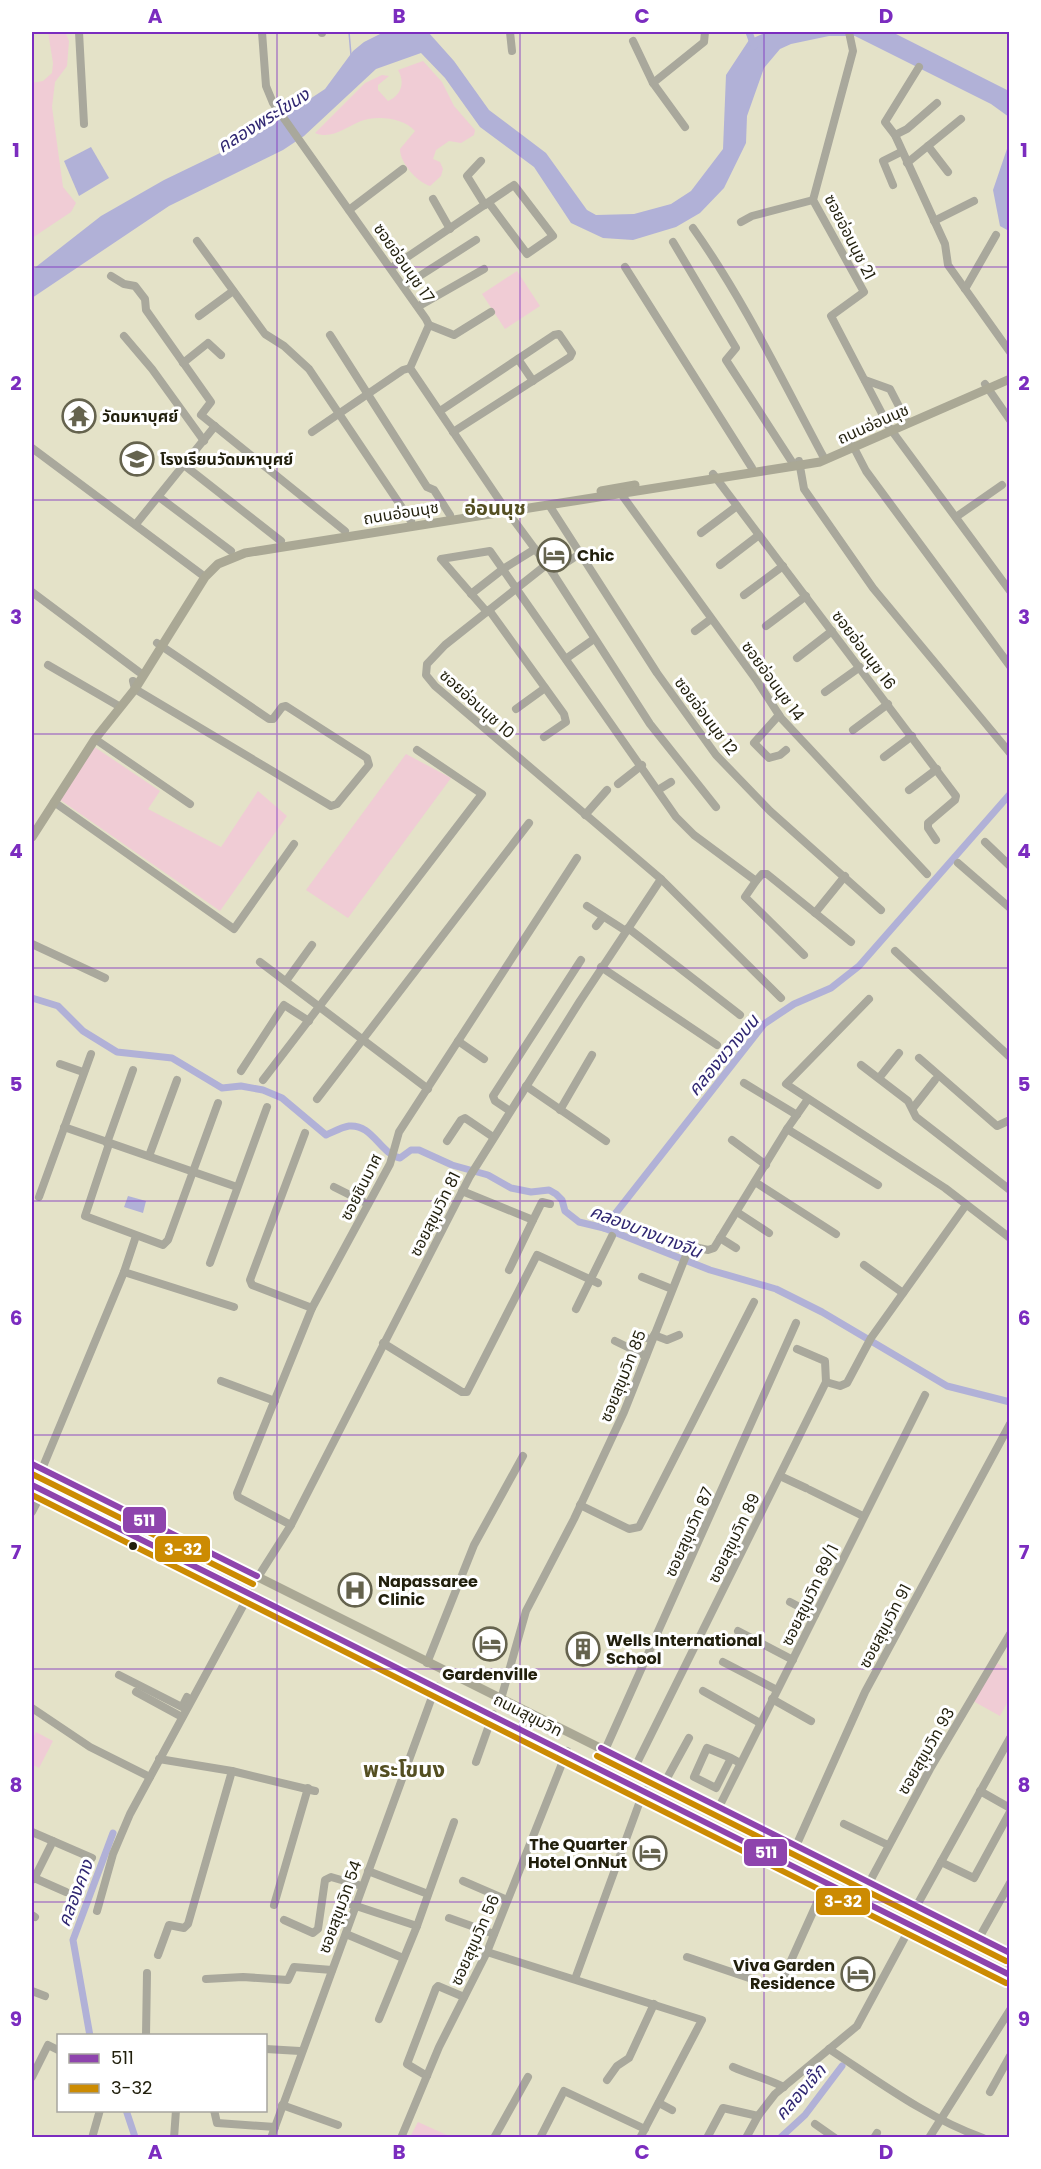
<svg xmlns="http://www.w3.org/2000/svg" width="1041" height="2169" viewBox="0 0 1041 2169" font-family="Poppins,'Noto Sans Thai',sans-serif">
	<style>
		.green { fill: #f0ccd5 }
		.water { fill: #b1b1d7 }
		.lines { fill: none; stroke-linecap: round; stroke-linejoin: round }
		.stream { stroke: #b1b1d7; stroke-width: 1.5 }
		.canal { stroke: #b1b1d7; stroke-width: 7 }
		.minor { stroke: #a9a89c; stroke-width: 8 }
		.major { stroke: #aaa895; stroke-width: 9 }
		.bus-1-casing { stroke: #fff; stroke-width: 10 }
		.bus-2-casing { stroke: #fff; stroke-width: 10 }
		.bus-1 { stroke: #8e44ad; stroke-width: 6 }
		.bus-2 { stroke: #cc8b02; stroke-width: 6 }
		.grid { fill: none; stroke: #7b2cbf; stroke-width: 1.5; stroke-opacity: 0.55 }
		.bus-dot { fill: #211f0c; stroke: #fff; stroke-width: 2 }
		.labels { text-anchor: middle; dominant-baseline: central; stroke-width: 6; stroke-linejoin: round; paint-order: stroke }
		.street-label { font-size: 16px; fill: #211f0c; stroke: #fff }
		.poi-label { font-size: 16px; font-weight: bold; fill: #211f0c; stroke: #fff; text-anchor: start }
		.water-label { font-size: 18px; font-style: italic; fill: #302772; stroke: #fff }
		.quarter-label { font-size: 20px; font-weight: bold; fill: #544f22; stroke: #fff }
		.district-label { font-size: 22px; font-weight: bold; fill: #544f22; stroke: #fff }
		.line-badge { stroke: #fff; stroke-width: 2 }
		.badge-label { font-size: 16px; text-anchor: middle; font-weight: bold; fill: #fff }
		.neatline { fill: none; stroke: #7b2cbf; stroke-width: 2 }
		.grid-label { font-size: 20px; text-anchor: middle; font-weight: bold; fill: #7b2cbf }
	</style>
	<rect width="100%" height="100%" fill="#e4e2c8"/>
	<g class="green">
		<path d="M48,32H65L69,41L67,66L55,82L52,107L63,187L76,203L71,212L32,238V83L43,81L52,73L53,63Z"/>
		<path d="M423,61L442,82L454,106L475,130L474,135L461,143L449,141L436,150L433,159L440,162L443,169L441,176L430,186C417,182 400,163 400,149L415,131C404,118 377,115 361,121C346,127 332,140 315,133L365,83L382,75L389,76L378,85V90L388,101C402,95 405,82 398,70Z"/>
		<path d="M517,271L540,306L505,329L482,294Z"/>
		<path d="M93,746L160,791L148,809L221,847L258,791L287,816L220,911L59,799Z"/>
		<path d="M406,754L451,778L348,918L306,890Z"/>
		<path d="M995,1662L1009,1670V1699L1000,1716L973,1701Z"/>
		<path d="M36,1732L53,1741L39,1768L32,1764V1741Z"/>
		<path d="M418,2122L449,2136L448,2137H410Z"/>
	</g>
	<g class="water">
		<path d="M384,32L429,33L454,61L489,110L546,153L587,210L596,215L634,214L671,204L691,191L723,149L726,75L749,40L767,32H892L1009,91V231L1000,226L993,190L1009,143V117L991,104L855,36H829L791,44L780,49L764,68L747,116L746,143L724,188L700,213L676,227L633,240L603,238L571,223L534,167L480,127L445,78L421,53L376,69L304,136L283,150L169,206L32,298V270L101,216L164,180L251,138L325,89L353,51L364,42Z"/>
		<path d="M91,147L109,178L79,196L64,161Z"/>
		<path d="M128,1196L146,1201L143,1213L124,1207Z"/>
	</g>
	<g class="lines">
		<path class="stream" d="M349,32L351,55"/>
		<g class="canal">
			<path d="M749,32L754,46"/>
			<path d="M32,998L58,1006L83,1031L117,1052L172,1058L222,1088L241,1086L263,1090L282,1098L326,1135C333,1132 342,1127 349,1126C373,1124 379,1153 400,1158L411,1150H419L452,1165L488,1175L511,1188L531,1192L549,1190L556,1194L562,1200L565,1211L579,1222L604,1228L710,1270L776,1289L822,1312L947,1386L1010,1402"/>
			<path d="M604,1228L764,1024L794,1004L831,988L859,966L1010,794"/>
			<path d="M90,2036L73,1940L113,1833"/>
			<path d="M126,2110L135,2137"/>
			<path d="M780,2138L805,2115L842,2066"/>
		</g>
		<g class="minor">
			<path d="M79,32L84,124"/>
			<path d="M262,32L266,86L273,103L426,319L429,325L410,368L504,507"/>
			<path d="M322,32V33"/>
			<path d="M510,32L512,51"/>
			<path d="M849,32L853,51L813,200L864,292L831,316L889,427L1010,591"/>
			<path d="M633,41L653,83"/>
			<path d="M919,67L885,122L895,135L945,244L948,265L1010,352"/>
			<path d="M685,127L653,83L704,42L705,32"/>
			<path d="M895,135L907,129L937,103"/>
			<path d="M928,146L948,172"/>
			<path d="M481,161L467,176L485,205"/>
			<path d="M907,163L961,119"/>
			<path d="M893,185L883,161L901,152"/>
			<path d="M433,199L450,229"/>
			<path d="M349,210L403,169"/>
			<path d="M934,221L974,201"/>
			<path d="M741,222L752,216L813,200"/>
			<path d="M693,228C744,300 781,378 823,456"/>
			<path d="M197,241L265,334L284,346L309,369L411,521"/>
			<path d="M673,242L736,348L726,360L792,462"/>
			<path d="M625,267L752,468"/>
			<path d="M391,268L514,185L553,236L527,254L489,203"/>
			<path d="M111,276L124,284L135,286L145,299L146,310L211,402L201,415L345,531"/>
			<path d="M404,286L476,240"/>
			<path d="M965,289L996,235"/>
			<path d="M419,306L484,269"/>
			<path d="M199,316L233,291"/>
			<path d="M429,325L454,335L491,312"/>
			<path d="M330,335L427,487L434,490L450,515"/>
			<path d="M124,336L152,369L204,441"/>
			<path d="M518,359L533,381"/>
			<path d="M183,363L208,343L221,355"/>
			<path d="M865,380L890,389L906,420"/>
			<path d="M985,384L1010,420"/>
			<path d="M440,411L554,335L559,334L572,353L570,357L453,432"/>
			<path d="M312,432L403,370L410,368"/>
			<path d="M852,444L866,471L1010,666"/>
			<path d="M32,448L201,574"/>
			<path d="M799,461L804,489L873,588L1010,753"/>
			<path d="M184,465L281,541"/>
			<path d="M713,474L956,796L955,800L928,823V828L936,840"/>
			<path d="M619,491L757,681L781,718L927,874"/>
			<path d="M159,497L231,551"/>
			<path d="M549,505L657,673L716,755L770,811L881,910"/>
			<path d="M507,511L552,572L650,724L716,807"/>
			<path d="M956,517L1002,485"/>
			<path d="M136,524L215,426"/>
			<path d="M701,533L737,506"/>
			<path d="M546,565L445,645L427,664L426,675L435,686L661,879L781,998"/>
			<path d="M720,565L759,535"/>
			<path d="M552,572L581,553"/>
			<path d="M32,592L139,672"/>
			<path d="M471,594L503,569L535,549"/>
			<path d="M744,595L783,566"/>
			<path d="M489,610L564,714L566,722L544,737"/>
			<path d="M487,612L441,559L490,551L676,817L694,835L756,881L762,874H767L851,942"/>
			<path d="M766,626L806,596"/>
			<path d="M695,631L711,619"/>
			<path d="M567,658L594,639"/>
			<path d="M797,658L832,631"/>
			<path d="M48,665L117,705"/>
			<path d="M133,681L135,689L331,806L337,804L369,765L367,758L286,706L282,707L273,719H269L157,643"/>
			<path d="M825,692L860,667"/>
			<path d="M516,709L545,688"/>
			<path d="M779,715L754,743L769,758L780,755L786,750"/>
			<path d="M853,730L888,704"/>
			<path d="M95,739L190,804"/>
			<path d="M884,757L912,736"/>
			<path d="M618,784L642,765"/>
			<path d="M658,790L671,782"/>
			<path d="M909,790L937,769"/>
			<path d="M54,802L234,929L294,844"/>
			<path d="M585,815L607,790"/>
			<path d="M985,842L1010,866"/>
			<path d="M958,863L1010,908"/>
			<path d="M756,881L745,897L804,955"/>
			<path d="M587,906L626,931"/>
			<path d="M815,913L845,876"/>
			<path d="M596,926L603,917"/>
			<path d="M628,928L740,1015"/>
			<path d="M32,944L105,978"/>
			<path d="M895,951L1010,1057"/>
			<path d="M260,962L428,1089"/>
			<path d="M601,967L717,1045"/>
			<path d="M286,981L312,945"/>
			<path d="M869,999L786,1084L945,1188L1010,1238"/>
			<path d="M458,1041L484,1059"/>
			<path d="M919,1058L997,1126L1010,1120"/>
			<path d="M60,1064L83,1072"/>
			<path d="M861,1065L908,1101L916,1117L1010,1190"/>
			<path d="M241,1071L284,1005L309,1021"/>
			<path d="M879,1078L899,1053"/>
			<path d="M263,1080L482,794L417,750"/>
			<path d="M744,1083L797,1115"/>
			<path d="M526,1086L606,1141"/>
			<path d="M317,1099L529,823"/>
			<path d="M913,1108L935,1080"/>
			<path d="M560,1110L592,1055"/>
			<path d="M510,1111L495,1101L493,1096L581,960"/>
			<path d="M64,1127L237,1187"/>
			<path d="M787,1129L878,1185"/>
			<path d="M305,1133L250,1280L252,1285L312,1308"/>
			<path d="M732,1140L766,1165"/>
			<path d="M447,1141L461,1120L465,1118L493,1137"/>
			<path d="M107,1143L133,1070"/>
			<path d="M109,1144L85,1216L163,1245L168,1240L218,1103"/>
			<path d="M149,1156L177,1080"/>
			<path d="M755,1182L836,1234"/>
			<path d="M334,1187L368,1204"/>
			<path d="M462,1191L533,1220L509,1270"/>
			<path d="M39,1197L91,1054"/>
			<path d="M737,1212L769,1233"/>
			<path d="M533,1220L542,1202L550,1204"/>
			<path d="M720,1238L736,1248"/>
			<path d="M210,1263L267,1107"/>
			<path d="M864,1265L903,1293"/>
			<path d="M124,1272L234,1307"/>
			<path d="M642,1277L672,1289"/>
			<path d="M576,1309L612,1236"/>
			<path d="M639,1335L652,1340"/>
			<path d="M654,1335L667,1340L679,1335"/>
			<path d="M615,1341L646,1356"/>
			<path d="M383,1343L462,1392H467L537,1255L598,1283"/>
			<path d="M797,1349L825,1361L826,1382"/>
			<path d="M221,1381L275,1401"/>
			<path d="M42,1469L124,1272L136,1236"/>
			<path d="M780,1476L806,1488"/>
			<path d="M810,1490L863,1516"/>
			<path d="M580,1505L629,1529L639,1527L754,1302"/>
			<path d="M32,1512L43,1491"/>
			<path d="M291,1525L238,1497L237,1493L312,1308L390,1164L399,1132L577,858"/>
			<path d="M258,1577L291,1525L470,1176L580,1001L661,879"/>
			<path d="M790,1602L815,1615"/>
			<path d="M738,1631L793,1660"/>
			<path d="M723,1662L777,1690"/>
			<path d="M427,1663L474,1545L523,1456"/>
			<path d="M119,1675L182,1707L187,1697"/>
			<path d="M703,1691L760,1723"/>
			<path d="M136,1692L182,1717"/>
			<path d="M501,1699L526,1611L574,1519L624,1412L687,1253L690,1246L708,1250L714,1248L787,1129L808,1099"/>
			<path d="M772,1699L811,1721"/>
			<path d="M32,1708L90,1747L150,1777"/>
			<path d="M605,1750L796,1323"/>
			<path d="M731,1758L707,1748L694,1777L716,1788L731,1758L740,1763"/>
			<path d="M159,1759L232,1771L315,1791"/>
			<path d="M476,1762L493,1714"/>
			<path d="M636,1765L826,1382L840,1386L847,1383L871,1338L966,1205"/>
			<path d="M666,1780L689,1738"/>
			<path d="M980,1791L1010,1808"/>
			<path d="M719,1807L925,1395"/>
			<path d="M844,1824L888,1845"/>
			<path d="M32,1832L92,1858"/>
			<path d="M796,1846L865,1692L1010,1424"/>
			<path d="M941,1862L974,1878L1010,1812"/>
			<path d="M368,1871L428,1894"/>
			<path d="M32,1877L66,1892"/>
			<path d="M34,1879L53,1841"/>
			<path d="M463,1881L507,1900"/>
			<path d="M869,1883L930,1769L1010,1634"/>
			<path d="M347,1903L417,1926"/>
			<path d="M274,1905L308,1788"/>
			<path d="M916,1907L1010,1738"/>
			<path d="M97,1911L113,1854L130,1814L250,1593"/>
			<path d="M32,1915L35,1917"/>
			<path d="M449,1918L494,1934"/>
			<path d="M284,1920L313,1933L318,1929L325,1880L331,1877L362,1886"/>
			<path d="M346,1934L403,1958"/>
			<path d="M979,1938L1010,1883"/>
			<path d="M487,1952L702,2020L640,2138"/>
			<path d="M158,1955L169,1925L184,1928L188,1924L232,1771"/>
			<path d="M687,1957L776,1987L780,1985L826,1883"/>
			<path d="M206,1979L243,1977L288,1980L294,1967L332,1970"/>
			<path d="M575,1979L644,1790"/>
			<path d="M32,1991L45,1996"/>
			<path d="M379,2019L417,1926L454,1822"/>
			<path d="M146,2036L147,1973"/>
			<path d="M266,2049L300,2051"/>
			<path d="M829,2049C878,2081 927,2118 983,2138"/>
			<path d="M733,2067C751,2075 766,2078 784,2087"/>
			<path d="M427,2076L407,2064L436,1988L438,1986L464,1997"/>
			<path d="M32,2077L48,2045L58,2050"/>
			<path d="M607,2080L617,2066L629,2058L654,2004"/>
			<path d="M990,2092L1010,2056"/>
			<path d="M659,2103L672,2110"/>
			<path d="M282,2105L338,2125"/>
			<path d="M214,2110L217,2123L275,2127"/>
			<path d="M815,2124L835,2138"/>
			<path d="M92,2138L100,2110"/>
			<path d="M174,2138L176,2110"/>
			<path d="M271,2138L436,1686"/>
			<path d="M401,2138L439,2047L487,1952L567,1751"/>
			<path d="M494,2138L528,2077"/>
			<path d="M540,2138L564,2091L645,2129"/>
			<path d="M707,2138L723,2108L758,2116"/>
			<path d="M746,2138L758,2116L775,2094L857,2026L911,1926"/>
			<path d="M874,2138L877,2133"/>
			<path d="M929,2138L1010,2010"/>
		</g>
		<g class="major">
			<path d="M601,491L635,485"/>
			<path d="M32,837L95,739L135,689L205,577L218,564L245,553L820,462L1010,379"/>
			<path d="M32,1464L1010,1953"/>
			<path d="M32,1485L1010,1975"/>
		</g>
		<g class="bus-1-casing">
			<g id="bus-1">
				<path d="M32,1464L257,1576"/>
				<path d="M32,1485L1010,1975"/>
				<path d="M601,1748L1010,1953"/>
			</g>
		</g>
		<g class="bus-2-casing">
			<g id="bus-2">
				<path d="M32,1474L253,1584"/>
				<path d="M32,1495L1006,1983"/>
				<path d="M597,1756L1006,1961"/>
			</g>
		</g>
		<use href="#bus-1" class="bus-1"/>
		<use href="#bus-2" class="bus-2"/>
	</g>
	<path class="grid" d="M277,32V2138M520,32V2138M764,32V2138M32,267H1010M32,500H1010M32,734H1010M32,968H1010M32,1201H1010M32,1435H1010M32,1669H1010M32,1902H1010"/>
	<defs>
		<g id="temple-ring" transform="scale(1.725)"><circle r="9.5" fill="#fff" stroke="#65634e" stroke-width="1.5"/><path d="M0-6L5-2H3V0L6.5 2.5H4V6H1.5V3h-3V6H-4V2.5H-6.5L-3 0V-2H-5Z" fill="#65634e"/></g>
		<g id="school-ring" transform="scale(1.725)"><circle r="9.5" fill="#fff" stroke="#65634e" stroke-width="1.5"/><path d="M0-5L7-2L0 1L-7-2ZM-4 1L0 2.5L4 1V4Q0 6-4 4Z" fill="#65634e"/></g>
		<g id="hotel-ring" transform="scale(1.725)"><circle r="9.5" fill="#fff" stroke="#65634e" stroke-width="1.5"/><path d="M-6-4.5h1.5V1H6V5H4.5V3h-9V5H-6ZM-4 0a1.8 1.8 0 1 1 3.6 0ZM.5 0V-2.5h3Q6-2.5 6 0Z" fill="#65634e"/></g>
		<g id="hospital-ring" transform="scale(1.725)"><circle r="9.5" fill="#fff" stroke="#65634e" stroke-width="1.5"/><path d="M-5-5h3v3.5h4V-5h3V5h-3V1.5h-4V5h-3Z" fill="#65634e"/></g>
		<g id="building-ring" transform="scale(1.725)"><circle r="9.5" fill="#fff" stroke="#65634e" stroke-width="1.5"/><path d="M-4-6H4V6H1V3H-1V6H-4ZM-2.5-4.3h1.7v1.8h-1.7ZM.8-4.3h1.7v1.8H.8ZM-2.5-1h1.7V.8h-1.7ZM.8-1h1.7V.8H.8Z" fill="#65634e"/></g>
	</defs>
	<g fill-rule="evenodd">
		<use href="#temple-ring" x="79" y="416"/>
		<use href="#school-ring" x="137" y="459"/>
		<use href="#hotel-ring" x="554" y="555"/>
		<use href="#hospital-ring" x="355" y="1590"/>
		<use href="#hotel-ring" x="490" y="1644"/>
		<use href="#building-ring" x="583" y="1649"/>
		<use href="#hotel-ring" x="650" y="1853"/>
		<use href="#hotel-ring" x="858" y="1974"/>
	</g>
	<circle class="bus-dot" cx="133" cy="1546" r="5"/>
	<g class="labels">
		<g class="street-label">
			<text transform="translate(850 237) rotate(63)">ซอยอ่อนนุช 21</text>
			<text transform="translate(404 263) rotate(55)">ซอยอ่อนนุช 17</text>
			<text transform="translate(873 424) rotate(-24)">ถนนอ่อนนุช</text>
			<text transform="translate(401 513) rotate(-9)">ถนนอ่อนนุช</text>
			<text transform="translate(864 650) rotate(53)">ซอยอ่อนนุช 16</text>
			<text transform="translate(773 681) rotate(54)">ซอยอ่อนนุช 14</text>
			<text transform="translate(477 704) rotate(42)">ซอยอ่อนนุช 10</text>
			<text transform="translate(706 716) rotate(53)">ซอยอ่อนนุช 12</text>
			<text transform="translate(361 1187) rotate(-63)">ซอยชินมาศ</text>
			<text transform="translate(435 1214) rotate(-63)">ซอยสุขุมวิท 81</text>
			<text transform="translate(623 1376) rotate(-68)">ซอยสุขุมวิท 85</text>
			<text transform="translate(689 1532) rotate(-66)">ซอยสุขุมวิท 87</text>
			<text transform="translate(734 1538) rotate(-64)">ซอยสุขุมวิท 89</text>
			<text transform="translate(810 1595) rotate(-64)">ซอยสุขุมวิท 89/1</text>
			<text transform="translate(885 1626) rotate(-62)">ซอยสุขุมวิท 91</text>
			<text transform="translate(528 1715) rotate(27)">ถนนสุขุมวิท</text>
			<text transform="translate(926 1751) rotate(-60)">ซอยสุขุมวิท 93</text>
			<text transform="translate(340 1907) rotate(-70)">ซอยสุขุมวิท 54</text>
			<text transform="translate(475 1940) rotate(-66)">ซอยสุขุมวิท 56</text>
		</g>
		<g class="poi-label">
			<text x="102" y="416">วัดมหาบุศย์</text>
			<text x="160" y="459">โรงเรียนวัดมหาบุศย์</text>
			<text x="577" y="555">Chic</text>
			<text x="378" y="1581">Napassaree<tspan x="378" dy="18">Clinic</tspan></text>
			<text x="606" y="1640">Wells International<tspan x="606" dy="18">School</tspan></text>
			<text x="490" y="1674" text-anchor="middle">Gardenville</text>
			<text x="627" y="1844" text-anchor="end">The Quarter<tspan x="627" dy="18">Hotel OnNut</tspan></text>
			<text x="835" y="1965" text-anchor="end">Viva Garden<tspan x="835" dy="18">Residence</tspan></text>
		</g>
		<g class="water-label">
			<text transform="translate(263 120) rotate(-32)">คลองพระโขนง</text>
			<text transform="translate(723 1055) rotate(-50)">คลองขวางบน</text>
			<text transform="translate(646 1231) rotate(21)">คลองบางนางจีน</text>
			<text transform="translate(75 1893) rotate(-69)">คลองคาง</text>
			<text transform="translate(800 2092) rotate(-49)">คลองเจ๊ก</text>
		</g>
		<g class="quarter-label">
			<text x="495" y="508">อ่อนนุช</text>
		</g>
		<g class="district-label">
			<text x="404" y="1769">พระโขนง</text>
		</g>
	</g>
	<g class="line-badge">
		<rect x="122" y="1506" width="45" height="28" rx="6" fill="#8e44ad"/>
		<rect x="154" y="1535" width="57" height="28" rx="6" fill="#cc8b02"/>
		<rect x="743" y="1838" width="45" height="29" rx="6" fill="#8e44ad"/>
		<rect x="815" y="1887" width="56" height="29" rx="6" fill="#cc8b02"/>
	</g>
	<g class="badge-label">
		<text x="144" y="1526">511</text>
		<text x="183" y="1555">3-32</text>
		<text x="766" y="1858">511</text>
		<text x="843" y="1907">3-32</text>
	</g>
	<rect width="1041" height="2169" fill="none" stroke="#ffffff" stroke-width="66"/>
	<rect x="57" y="2034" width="210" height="78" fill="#ffffff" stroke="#a6a59e" stroke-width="1.5"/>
	<rect x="69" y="2054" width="30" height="9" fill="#8e44ad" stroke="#a6a59e" stroke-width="1.5"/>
	<text x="111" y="2064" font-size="18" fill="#211f0c">511</text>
	<rect x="69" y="2084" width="30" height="9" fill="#cc8b02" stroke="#a6a59e" stroke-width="1.5"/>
	<text x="111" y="2094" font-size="18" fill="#211f0c">3-32</text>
	<rect x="33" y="33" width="975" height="2103" class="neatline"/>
	<g class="grid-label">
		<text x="155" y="23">A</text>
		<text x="399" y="23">B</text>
		<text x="642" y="23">C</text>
		<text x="886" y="23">D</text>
		<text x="16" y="157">1</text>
		<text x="1024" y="157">1</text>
		<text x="16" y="390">2</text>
		<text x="1024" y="390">2</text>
		<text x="16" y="624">3</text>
		<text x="1024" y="624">3</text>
		<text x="16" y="858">4</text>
		<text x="1024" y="858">4</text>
		<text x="16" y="1091">5</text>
		<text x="1024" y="1091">5</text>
		<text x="16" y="1325">6</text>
		<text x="1024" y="1325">6</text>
		<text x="16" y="1559">7</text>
		<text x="1024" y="1559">7</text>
		<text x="16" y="1792">8</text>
		<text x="1024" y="1792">8</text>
		<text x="16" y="2026">9</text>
		<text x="1024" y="2026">9</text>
		<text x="155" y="2159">A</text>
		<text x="399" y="2159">B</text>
		<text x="642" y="2159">C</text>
		<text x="886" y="2159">D</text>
	</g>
</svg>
